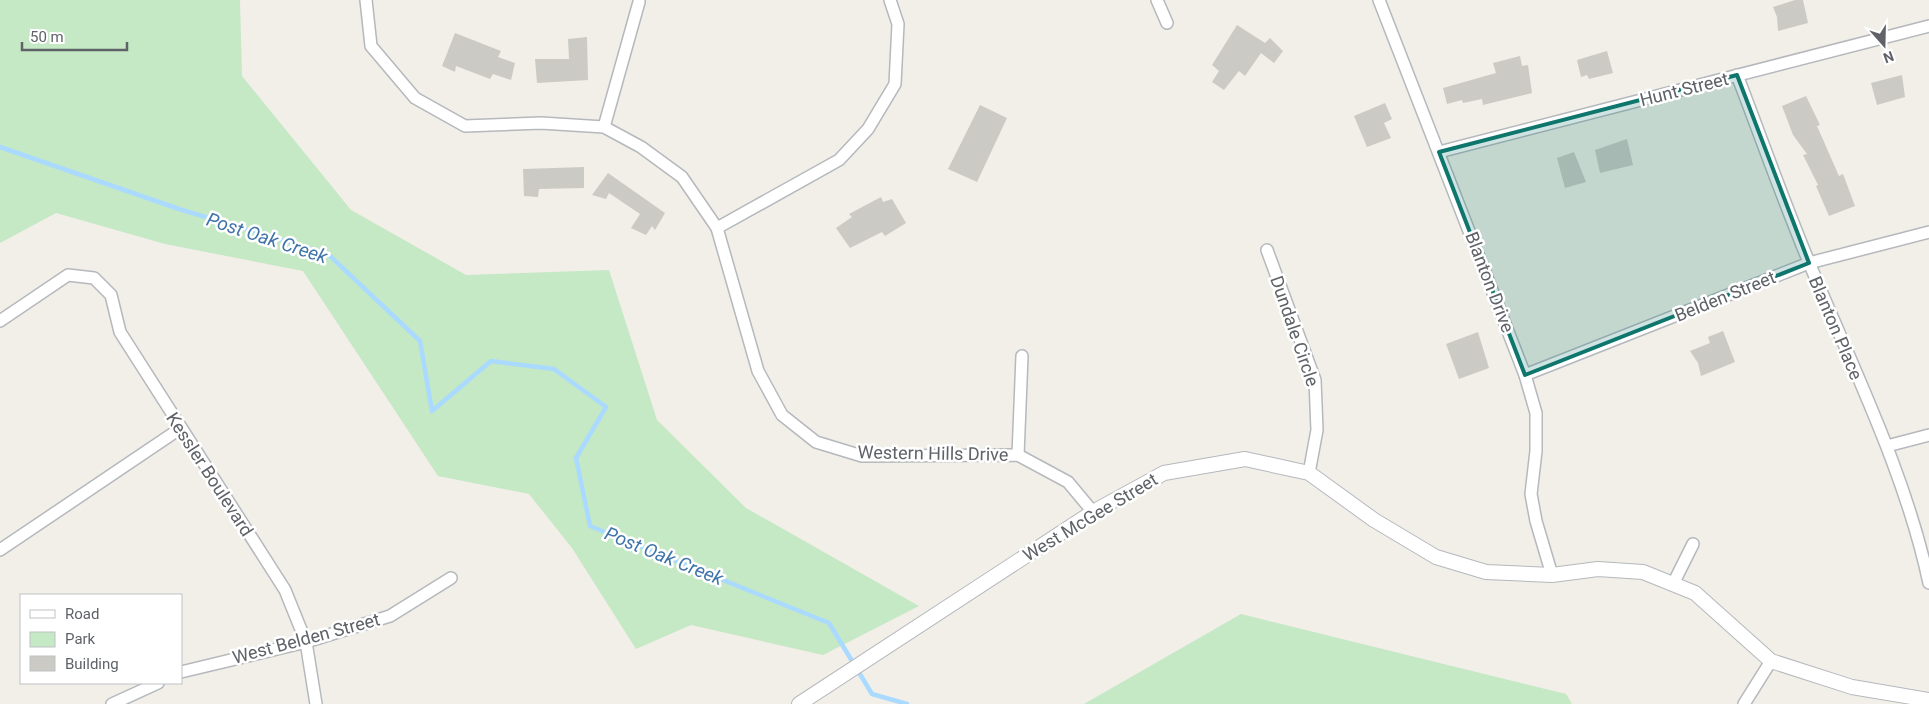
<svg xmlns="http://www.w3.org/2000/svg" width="1929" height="704" viewBox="0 0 1929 704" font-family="Roboto,sans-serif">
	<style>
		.green { fill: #c5e8c5 }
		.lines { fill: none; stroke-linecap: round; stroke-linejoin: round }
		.stream { stroke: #aadaff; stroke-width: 4.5 }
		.building { fill: #cccac5 }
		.minor-casing { stroke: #b5b8bc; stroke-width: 14 }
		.tertiary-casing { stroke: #b5b8bc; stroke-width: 16 }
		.minor { stroke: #fff; stroke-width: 11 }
		.tertiary { stroke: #fff; stroke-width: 14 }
		.marked { fill: #0f766e; fill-opacity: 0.2; stroke: #0f766e; stroke-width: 4; stroke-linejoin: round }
		.labels { text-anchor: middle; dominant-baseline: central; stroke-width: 5; stroke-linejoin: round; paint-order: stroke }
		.street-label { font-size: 18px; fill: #5f6368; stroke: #fff }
		.water-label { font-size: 19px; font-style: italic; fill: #4174aa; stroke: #fff }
	</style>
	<rect width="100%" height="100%" fill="#f1efe8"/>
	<g class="green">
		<path d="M0,0H240L242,76L351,210L466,275L609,270L657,420L746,508L919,606L823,655L691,625L636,649L572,548L529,494L438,476L303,271L165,244L56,213L0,243Z"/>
		<path d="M1241,614L1566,694L1572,704H1084Z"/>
	</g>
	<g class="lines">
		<path class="stream" d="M0,147L179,209L328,254L420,341L432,411L491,361L554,369L606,407L576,458L590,526L829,623L872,694L907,704"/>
	</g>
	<g class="building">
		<path d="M1795,0H1803L1808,23L1778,31L1777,17L1773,7Z"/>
		<path d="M1237,25L1265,43L1270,38L1283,51L1274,63L1261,53L1245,76L1239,71L1224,90L1212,82L1219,71L1212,65Z"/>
		<path d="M455,33L501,51L498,57L515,63L511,80L493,74L490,79L456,66L455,72L442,66Z"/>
		<path d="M587,37L588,80L537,83L535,59H569L568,39Z"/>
		<path d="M1607,51L1613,73L1589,79L1587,75L1581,77L1577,60Z"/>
		<path d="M1520,56L1522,66L1528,65L1532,93L1483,105L1482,99L1463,103L1462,100L1447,104L1443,88L1496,73L1493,63Z"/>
		<path d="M1902,75L1905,97L1877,105L1871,83Z"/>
		<path d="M1806,96L1820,125L1817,126L1839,176L1843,174L1855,206L1829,216L1816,186L1818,185L1803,155L1807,154L1793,135L1782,106Z"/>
		<path d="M1385,103L1392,119L1384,123L1391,138L1367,147L1354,116Z"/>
		<path d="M980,105L1007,118L977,182L948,169Z"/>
		<path d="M1627,139L1633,165L1600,173L1595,150Z"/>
		<path d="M1574,152L1586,182L1565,188L1557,158Z"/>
		<path d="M584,167V188L539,189L538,197L524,196L523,169Z"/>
		<path d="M608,173L665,213L655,230L652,226L646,235L631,228L640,214L609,193L606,199L592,195Z"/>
		<path d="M881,197L883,202L892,199L906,223L885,236L882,232L850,248L836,228L852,217L849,214Z"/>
		<path d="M1723,331L1735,362L1701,376L1698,363L1690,351L1710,343L1708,337Z"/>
		<path d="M1478,332L1489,368L1459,379L1446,344Z"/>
	</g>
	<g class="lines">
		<g class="minor-casing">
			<g id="minor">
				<path d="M366,0L371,46L415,98L465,126L541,123L604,127L641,147L682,177L717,228L839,160L868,129L895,84L898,24L890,0"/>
				<path d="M1157,0L1167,23"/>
				<path d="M1379,0L1525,375L1536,413V451L1531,494L1536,521L1552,575"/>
				<path d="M1737,75C1764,145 1789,217 1819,286C1860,383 1907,480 1929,583"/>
				<path d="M604,127L639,2"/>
				<path d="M1439,152L1929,26"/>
				<path d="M717,228L758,371L782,415L816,442L862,456L1018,455L1068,482L1093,512"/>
				<path d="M1267,250L1315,380L1317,430L1309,473"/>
				<path d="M0,321L68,275L94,278L111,295L120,332L285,590L306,642L316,704"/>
				<path d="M1525,375L1809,263L1929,232"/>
				<path d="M1887,446L1929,435"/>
				<path d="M1018,455L1022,356"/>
				<path d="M0,550L181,428"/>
				<path d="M1673,584L1693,544"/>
				<path d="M181,672L306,642L390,616L451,578"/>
				<path d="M112,704L158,683"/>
				<path d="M1744,704L1771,661"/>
			</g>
		</g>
		<g class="tertiary-casing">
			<path id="tertiary" d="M799,704L1093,512L1164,473L1245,459L1309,473L1374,520L1436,557L1486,572L1552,575L1598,569L1643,572L1695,593L1771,661L1852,687L1929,700"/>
		</g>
		<use href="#minor" class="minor"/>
		<use href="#tertiary" class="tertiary"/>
	</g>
	<path class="marked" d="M1737,75L1809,263L1525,375L1439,152Z"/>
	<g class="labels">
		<g class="street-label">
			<text transform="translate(1684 89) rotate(-14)">Hunt Street</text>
			<text transform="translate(1490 282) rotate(69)">Blanton Drive</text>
			<text transform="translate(1725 296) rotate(-22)">Belden Street</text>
			<text transform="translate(1836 328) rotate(67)">Blanton Place</text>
			<text transform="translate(1295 331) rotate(71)">Dundale Circle</text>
			<text transform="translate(933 453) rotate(1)">Western Hills Drive</text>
			<text transform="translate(210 474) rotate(57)">Kessler Boulevard</text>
			<text transform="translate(1090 517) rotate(-31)">West McGee Street</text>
			<text transform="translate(306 638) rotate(-15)">West Belden Street</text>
		</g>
		<g class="water-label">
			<text transform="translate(267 238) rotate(18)">Post Oak Creek</text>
			<text transform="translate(664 556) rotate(22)">Post Oak Creek</text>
		</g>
	</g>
	<rect x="20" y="594" width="162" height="90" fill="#ffffff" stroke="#bfc1c3"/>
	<rect x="30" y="610" width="25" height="8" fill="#ffffff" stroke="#bfc1c3"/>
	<text x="65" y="619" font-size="15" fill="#5f6368">Road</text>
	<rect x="30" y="632" width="25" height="15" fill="#c5e8c5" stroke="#bfc1c3"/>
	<text x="65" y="644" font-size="15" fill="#5f6368">Park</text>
	<rect x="30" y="656" width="25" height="15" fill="#cccac5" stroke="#bfc1c3"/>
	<text x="65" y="669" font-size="15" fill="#5f6368">Building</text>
	<g transform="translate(1884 45) rotate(160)" stroke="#ffffff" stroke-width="4" paint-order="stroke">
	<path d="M0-4L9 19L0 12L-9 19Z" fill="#5f6368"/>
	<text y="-8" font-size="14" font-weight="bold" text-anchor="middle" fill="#5f6368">N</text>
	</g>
	<path d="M22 42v8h105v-8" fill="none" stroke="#5f6368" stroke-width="2.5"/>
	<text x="30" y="42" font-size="15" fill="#5f6368" stroke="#ffffff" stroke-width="4" paint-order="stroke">50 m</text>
</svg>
